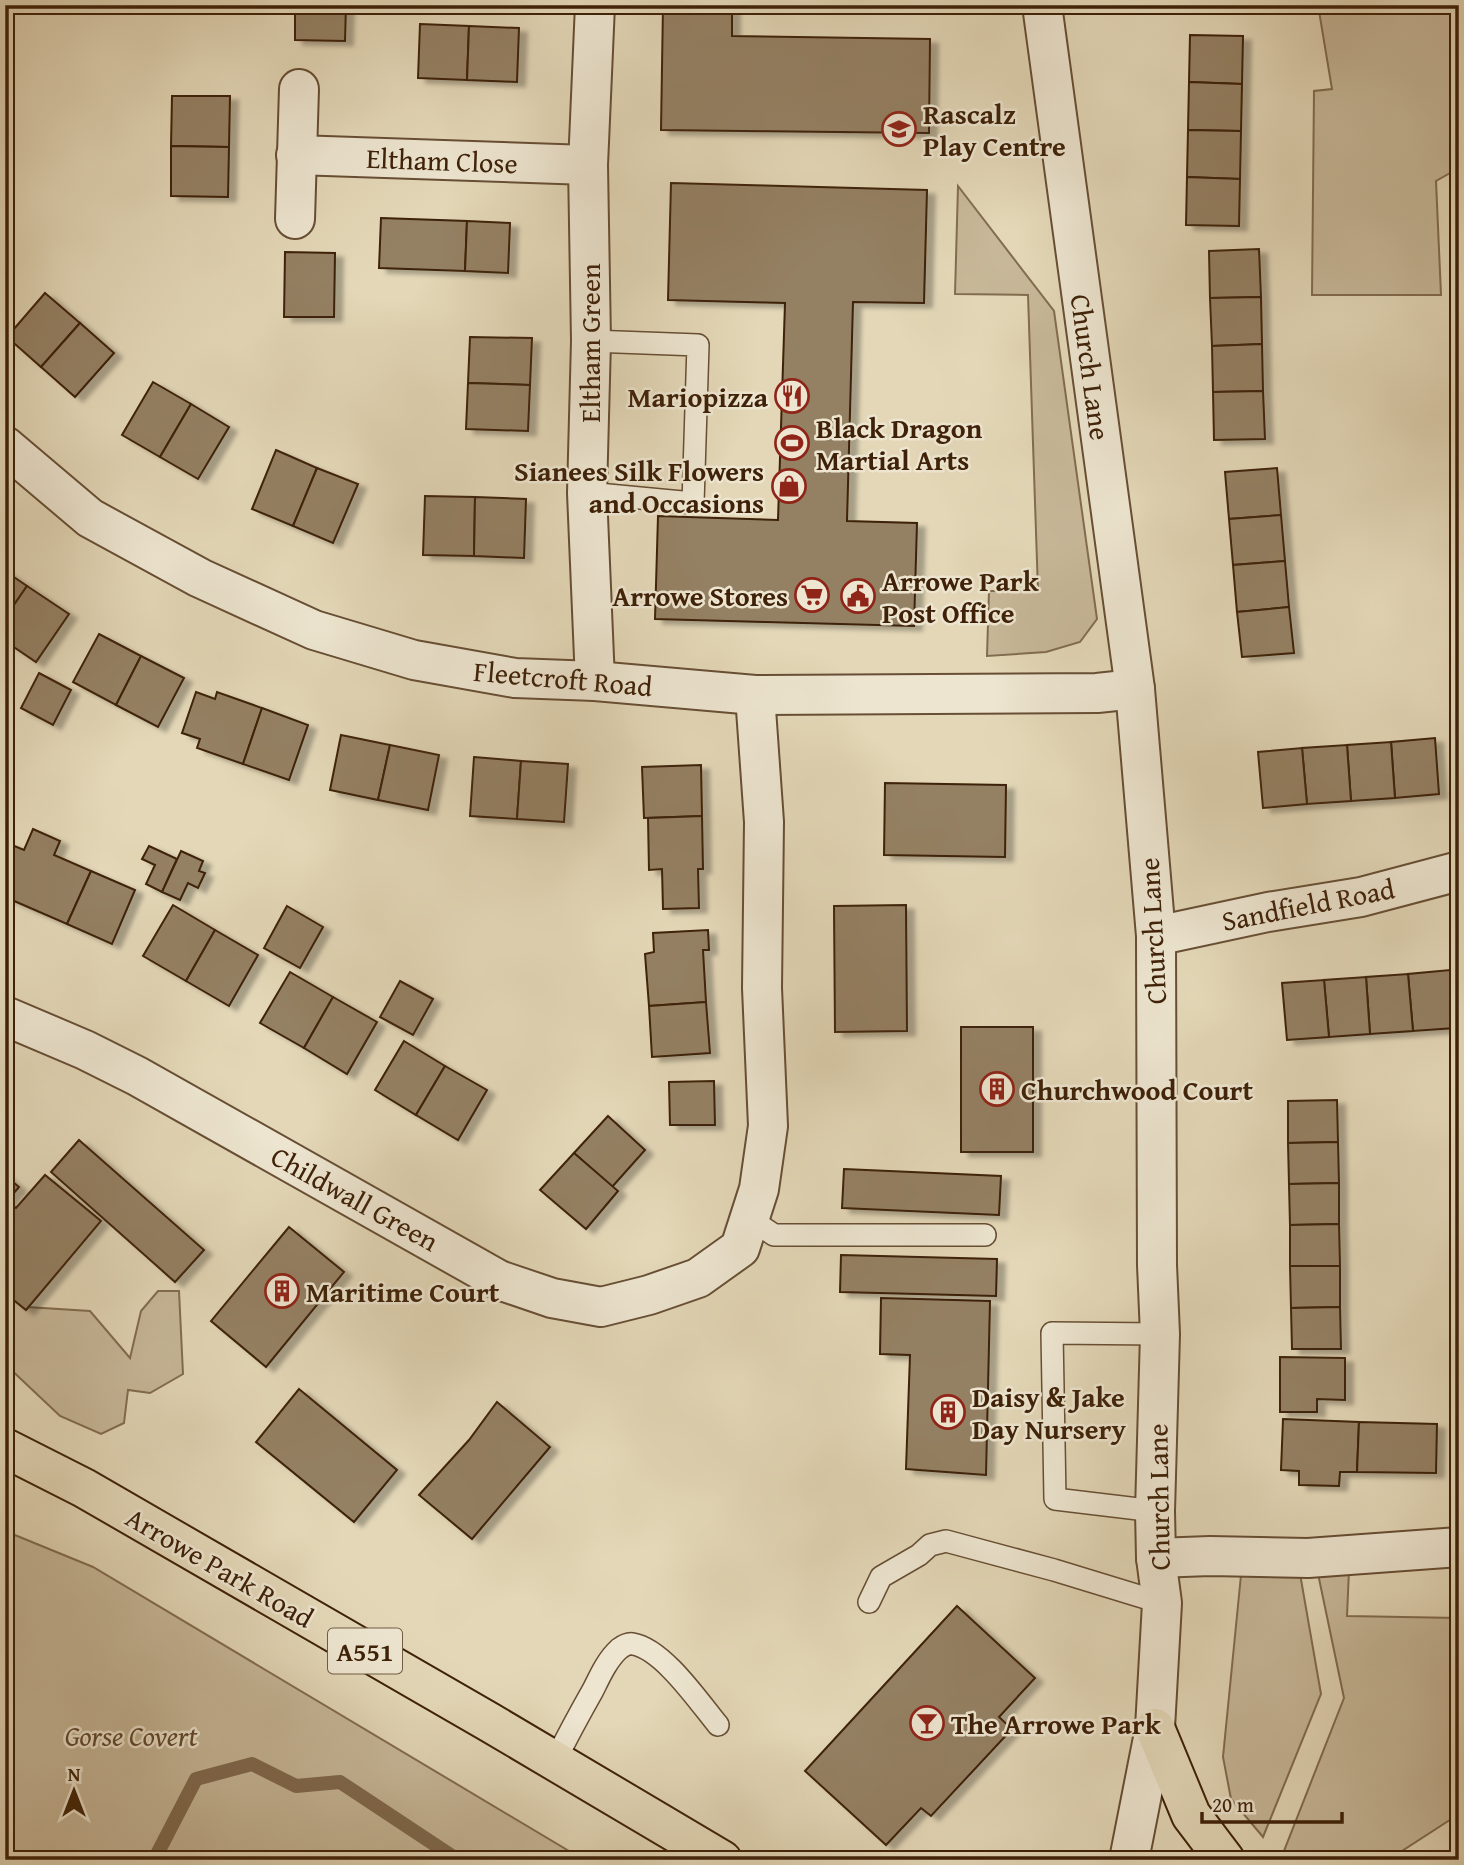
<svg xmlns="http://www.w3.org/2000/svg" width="1464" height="1865" viewBox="0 0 1464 1865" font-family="'Gentium Book Plus',serif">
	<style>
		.green { fill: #c7b899; stroke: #826c50; stroke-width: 2 }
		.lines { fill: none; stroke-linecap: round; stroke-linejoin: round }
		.stream { stroke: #7f694e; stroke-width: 14 }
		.building { fill: #948063; stroke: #3e2108; stroke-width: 2; filter: url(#shadow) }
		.lane-casing { stroke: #674e34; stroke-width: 24 }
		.street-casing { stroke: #674e34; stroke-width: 42 }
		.primary-casing { stroke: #3e2108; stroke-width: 42 }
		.lane { stroke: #ede5d0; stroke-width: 21 }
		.street { stroke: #ede5d0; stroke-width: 38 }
		.primary { stroke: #e3d7b7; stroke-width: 38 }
		.labels { text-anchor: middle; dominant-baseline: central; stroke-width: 5; stroke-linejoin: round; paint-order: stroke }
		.shield { fill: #ede5d0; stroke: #725c44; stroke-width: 2 }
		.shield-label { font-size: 26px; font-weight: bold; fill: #3e2108 }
		.poi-label { font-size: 28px; font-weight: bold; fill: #3e2108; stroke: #ede5d0; text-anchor: start }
		.street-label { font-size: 28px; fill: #3e2108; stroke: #ede5d0 }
		.park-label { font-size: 28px; font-style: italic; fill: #60472c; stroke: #ede5d0 }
	</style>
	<defs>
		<filter id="shadow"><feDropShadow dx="8" dy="4.5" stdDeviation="2" flood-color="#0004"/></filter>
	</defs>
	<rect width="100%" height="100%" fill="#e3d7b7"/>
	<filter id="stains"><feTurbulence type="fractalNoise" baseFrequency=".00286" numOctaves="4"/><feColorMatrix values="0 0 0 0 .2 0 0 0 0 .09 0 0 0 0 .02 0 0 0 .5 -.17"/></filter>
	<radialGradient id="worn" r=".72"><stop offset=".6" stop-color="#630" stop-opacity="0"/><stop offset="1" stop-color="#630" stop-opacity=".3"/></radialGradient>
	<g class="green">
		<path d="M1318,5H1459V168L1436,181L1441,295H1312L1314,91L1332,89Z"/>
		<path d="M958,186L1054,311L1097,619L1080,642L1046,652L987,656L989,591H1038L1028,295L955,294Z"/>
		<path d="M5,1290L27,1307L90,1311L130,1358L141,1311L158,1291H179L183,1374L150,1393L128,1390L124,1423L101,1434L60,1416L5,1364Z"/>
		<path d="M5,1531L93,1567L584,1860H5Z"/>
		<path d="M1242,1565L1299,1568L1321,1694L1263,1837L1231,1799L1223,1757Z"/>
		<path d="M1317,1569L1349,1570L1347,1616L1459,1618V1814L1388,1860H1309L1284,1851L1344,1698Z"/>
	</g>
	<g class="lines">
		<path class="stream" d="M154,1860L196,1779L252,1764L296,1786L340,1782L458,1860"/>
	</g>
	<g class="building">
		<path d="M295,5H346L345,41L295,40Z"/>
		<path d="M663,5H732V36L930,39L929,133L661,130Z"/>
		<path d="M420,24L469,26L467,80L418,78Z"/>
		<path d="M469,26L519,28L517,82L467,80Z"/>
		<path d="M1190,35L1243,36L1242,84L1189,82Z"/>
		<path d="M1189,82L1242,84L1241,131L1188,130Z"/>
		<path d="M172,96H230L229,147L171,146Z"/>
		<path d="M1188,130L1241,131L1240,179L1187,177Z"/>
		<path d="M171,146L229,147L228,197L171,196Z"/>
		<path d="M1187,177L1240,179L1239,226L1186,225Z"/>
		<path d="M671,183L927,190L924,303L853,302L847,521L917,523L914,626L655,619L658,516L778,520L785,303L668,300Z"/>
		<path d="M381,218L467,221L465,271L379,268Z"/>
		<path d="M467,221L510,223L508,273L465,271Z"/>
		<path d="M1259,249L1261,297L1210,298L1209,251Z"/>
		<path d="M285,252L335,253L334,317H284Z"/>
		<path d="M45,293L80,323L41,367L7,337Z"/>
		<path d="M1261,297L1262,344L1212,346L1210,298Z"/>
		<path d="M80,323L114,353L75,397L41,367Z"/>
		<path d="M470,337L532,338L530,385L468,383Z"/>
		<path d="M1262,344L1263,391L1213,392L1212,346Z"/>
		<path d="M153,382L191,404L160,457L122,435Z"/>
		<path d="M468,383L530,385L528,431L466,429Z"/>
		<path d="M1263,391L1265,439L1214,440L1213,392Z"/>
		<path d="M191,404L229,427L198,479L160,457Z"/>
		<path d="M276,450L317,468L293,526L252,509Z"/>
		<path d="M317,468L358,484L333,543L293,526Z"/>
		<path d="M1277,468L1281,515L1229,519L1225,472Z"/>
		<path d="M425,496L475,497L474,556L423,555Z"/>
		<path d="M475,497L526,499L524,558L474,556Z"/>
		<path d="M1281,515L1285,561L1233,565L1229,519Z"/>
		<path d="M1285,561L1289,607L1237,612L1233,565Z"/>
		<path d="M5,571L27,586L5,618Z"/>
		<path d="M27,586L69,614L36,662L5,641V618Z"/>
		<path d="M1289,607L1294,653L1242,657L1237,612Z"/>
		<path d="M99,634L141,656L116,705L73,682Z"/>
		<path d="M141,656L184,678L158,727L116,705Z"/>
		<path d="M39,673L71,690L53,725L21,708Z"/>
		<path d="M196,692L215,699L217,692L262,708L243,764L197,748L200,739L182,733Z"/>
		<path d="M1459,707V726L1452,710Z"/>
		<path d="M262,708L308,725L289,780L243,764Z"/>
		<path d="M341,735L390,745L378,800L330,790Z"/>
		<path d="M1435,738L1439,794L1395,798L1391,742Z"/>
		<path d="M1391,742L1395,798L1351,801L1347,745Z"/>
		<path d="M390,745L439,755L428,810L378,800Z"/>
		<path d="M1347,745L1351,801L1307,804L1302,748Z"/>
		<path d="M1302,748L1307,804L1263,808L1258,752Z"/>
		<path d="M474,757L521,761L517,819L470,816Z"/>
		<path d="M521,761L568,764L564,822L517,819Z"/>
		<path d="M701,765L702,816L644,818L642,767Z"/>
		<path d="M885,783L1006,785L1005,857L884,855Z"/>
		<path d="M702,816L703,869H698L699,908L663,909L662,869L649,870L648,818Z"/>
		<path d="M33,829L60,841L54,855L91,871L67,924L5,897V846L7,843L24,850Z"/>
		<path d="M149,846L177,859L162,892L146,884L155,865L142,859Z"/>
		<path d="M181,851L203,861L199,871L205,873L198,888L188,883L180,900L162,892Z"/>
		<path d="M91,871L135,890L112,944L67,924Z"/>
		<path d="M173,905L215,930L186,981L143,956Z"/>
		<path d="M906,905L907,1031L835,1032L834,906Z"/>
		<path d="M287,906L323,927L300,968L264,948Z"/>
		<path d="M215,930L258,955L229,1006L186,981Z"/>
		<path d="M708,930L709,950H703L706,1002L649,1006L645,954L654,952L653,933Z"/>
		<path d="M1450,970L1455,1028L1413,1031L1408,974Z"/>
		<path d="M290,972L333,997L304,1048L260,1023Z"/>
		<path d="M1408,974L1413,1031L1370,1034L1366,977Z"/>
		<path d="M1366,977L1370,1034L1329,1037L1324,980Z"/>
		<path d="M1324,980L1329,1037L1287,1040L1282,983Z"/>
		<path d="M400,981L433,999L413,1035L380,1017Z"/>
		<path d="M333,997L377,1022L347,1074L304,1048Z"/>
		<path d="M706,1002L710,1053L652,1057L649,1006Z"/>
		<rect x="961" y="1027" width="72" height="125"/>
		<path d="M404,1041L445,1066L416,1115L375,1090Z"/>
		<path d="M445,1066L487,1090L458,1140L416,1115Z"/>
		<path d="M714,1081L715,1125H670L669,1082Z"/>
		<path d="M1337,1100L1338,1142L1288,1143V1101Z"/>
		<path d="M608,1116L645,1150L612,1187L574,1153Z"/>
		<path d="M79,1140L204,1250L175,1282L51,1172Z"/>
		<path d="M1338,1142L1339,1183L1289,1184L1288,1143Z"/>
		<path d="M574,1153L618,1191L586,1229L540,1190Z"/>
		<path d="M844,1169L1001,1176L999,1215L842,1208Z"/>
		<path d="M5,1175L19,1187L7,1201L16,1208L45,1175L101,1221L26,1310L5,1293Z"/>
		<path d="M1339,1183V1224L1290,1225L1289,1184Z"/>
		<path d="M1339,1224L1340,1266H1290V1225Z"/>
		<path d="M289,1227L344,1272L266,1367L211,1321Z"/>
		<path d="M841,1255L997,1259L996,1296L840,1292Z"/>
		<path d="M1290,1266H1340V1307L1291,1308Z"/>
		<path d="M881,1298L990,1301L986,1475L906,1469L910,1355L880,1354Z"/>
		<path d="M1340,1307L1341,1349H1292L1291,1308Z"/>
		<path d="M1280,1357L1345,1358V1400L1317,1399V1412H1280Z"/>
		<path d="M299,1389L397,1470L354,1522L256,1442Z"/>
		<path d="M1459,1401V1422L1452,1403Z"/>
		<path d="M497,1402L550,1447L472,1539L419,1495L469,1440Z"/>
		<path d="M1283,1419L1359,1422L1357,1472H1340L1339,1486L1299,1485V1471L1281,1470Z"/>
		<path d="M1359,1422L1437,1424L1436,1473L1357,1472Z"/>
		<path d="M957,1606L1035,1678L999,1717L1012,1729L931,1816L921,1808L886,1845L805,1771Z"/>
	</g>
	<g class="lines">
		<g class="lane-casing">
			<g id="lane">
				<path d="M587,493L693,503L698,345L591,341"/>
				<path d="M749,1218L774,1235H985"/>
				<path d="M1155,1511L1055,1499L1052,1333L1160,1334"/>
				<path d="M869,1602L881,1577L919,1555L930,1545L946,1541L1054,1570L1162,1603"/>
				<path d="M555,1761C567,1737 580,1713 593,1690C600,1676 607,1660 619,1649C623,1646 628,1643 633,1644C663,1649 699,1702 718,1725"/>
			</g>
		</g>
		<g class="street-casing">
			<g id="street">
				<path d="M1042,5L1135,689L1156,936L1157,1265L1160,1334L1155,1511L1156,1558L1162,1603L1155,1728L1129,1860"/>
				<path d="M296,155L588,165"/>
				<path d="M295,219L299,89"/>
				<path d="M5,446L90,518L200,578L314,630L414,660L515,678L595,681L755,695L1097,693L1135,689"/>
				<path d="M595,681L587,493L591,341L588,165L595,5"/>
				<path d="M1156,936L1268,912L1361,897L1459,871"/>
				<path d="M5,1016L85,1050L137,1076L499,1280L552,1298L601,1307L649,1295L698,1278L740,1248L759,1189L768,1126L762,988L764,822L755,695"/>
				<path d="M1156,1558L1210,1556L1308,1558L1459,1547"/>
			</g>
		</g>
		<g class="primary-casing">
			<g id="primary">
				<path d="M5,1448L84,1488L489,1722L722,1860"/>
				<path d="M1155,1728L1191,1815L1225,1860"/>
			</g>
		</g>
		<use href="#lane" class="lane"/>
		<use href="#street" class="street"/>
		<use href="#primary" class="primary"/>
	</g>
	<defs>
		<g id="school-ring" transform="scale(1.75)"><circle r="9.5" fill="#ede5d0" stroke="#8f2418" stroke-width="1.5"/><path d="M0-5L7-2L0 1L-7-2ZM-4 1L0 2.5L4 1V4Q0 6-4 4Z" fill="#8f2418"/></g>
		<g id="restaurant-ring" transform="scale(1.75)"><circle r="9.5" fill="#ede5d0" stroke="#8f2418" stroke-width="1.5"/><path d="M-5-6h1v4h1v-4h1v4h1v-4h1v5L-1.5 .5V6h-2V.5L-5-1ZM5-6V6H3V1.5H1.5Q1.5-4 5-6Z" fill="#8f2418"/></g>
		<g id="stadium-ring" transform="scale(1.75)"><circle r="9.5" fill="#ede5d0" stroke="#8f2418" stroke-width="1.5"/><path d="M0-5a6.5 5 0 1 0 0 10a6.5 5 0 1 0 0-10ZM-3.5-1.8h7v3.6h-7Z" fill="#8f2418"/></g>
		<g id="shop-ring" transform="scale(1.75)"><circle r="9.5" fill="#ede5d0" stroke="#8f2418" stroke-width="1.5"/><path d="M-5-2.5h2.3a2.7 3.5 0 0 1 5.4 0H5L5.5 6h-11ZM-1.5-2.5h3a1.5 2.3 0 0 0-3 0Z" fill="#8f2418"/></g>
		<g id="supermarket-ring" transform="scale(1.75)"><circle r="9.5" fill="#ede5d0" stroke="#8f2418" stroke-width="1.5"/><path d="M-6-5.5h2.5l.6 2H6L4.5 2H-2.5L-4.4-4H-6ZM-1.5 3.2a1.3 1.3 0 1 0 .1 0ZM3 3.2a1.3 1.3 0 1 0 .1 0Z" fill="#8f2418"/></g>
		<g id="civic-ring" transform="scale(1.75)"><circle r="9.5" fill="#ede5d0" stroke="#8f2418" stroke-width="1.5"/><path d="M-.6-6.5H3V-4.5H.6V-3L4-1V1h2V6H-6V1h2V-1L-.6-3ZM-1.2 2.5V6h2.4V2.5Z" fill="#8f2418"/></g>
		<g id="building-ring" transform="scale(1.75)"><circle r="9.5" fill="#ede5d0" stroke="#8f2418" stroke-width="1.5"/><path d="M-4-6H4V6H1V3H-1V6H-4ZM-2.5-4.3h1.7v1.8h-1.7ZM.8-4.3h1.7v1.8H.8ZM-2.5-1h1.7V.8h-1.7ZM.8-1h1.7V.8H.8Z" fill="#8f2418"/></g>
		<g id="bar-ring" transform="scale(1.75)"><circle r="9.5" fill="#ede5d0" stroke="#8f2418" stroke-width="1.5"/><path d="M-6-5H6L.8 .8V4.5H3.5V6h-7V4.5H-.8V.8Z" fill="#8f2418"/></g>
	</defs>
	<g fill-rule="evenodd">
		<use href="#school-ring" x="899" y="129"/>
		<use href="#restaurant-ring" x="792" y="396"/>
		<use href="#stadium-ring" x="792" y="443"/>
		<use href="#shop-ring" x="789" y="486"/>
		<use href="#supermarket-ring" x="812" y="595"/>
		<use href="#civic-ring" x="858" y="596"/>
		<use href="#building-ring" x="997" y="1089"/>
		<use href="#building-ring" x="282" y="1291"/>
		<use href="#building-ring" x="948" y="1412"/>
		<use href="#bar-ring" x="927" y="1723"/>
	</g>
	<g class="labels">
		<rect class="shield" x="328" y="1628.5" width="74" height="45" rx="5"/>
		<g class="shield-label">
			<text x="365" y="1651">A551</text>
		</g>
		<g class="poi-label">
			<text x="923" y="113">Rascalz<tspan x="923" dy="32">Play Centre</tspan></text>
			<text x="768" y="396" text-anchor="end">Mariopizza</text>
			<text x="816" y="427">Black Dragon<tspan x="816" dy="32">Martial Arts</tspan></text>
			<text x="764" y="470" text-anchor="end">Sianees Silk Flowers<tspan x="764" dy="32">and Occasions</tspan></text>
			<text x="882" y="580">Arrowe Park<tspan x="882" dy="32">Post Office</tspan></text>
			<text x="788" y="595" text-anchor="end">Arrowe Stores</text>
			<text x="1021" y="1089">Churchwood Court</text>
			<text x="306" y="1291">Maritime Court</text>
			<text x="972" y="1396">Daisy &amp; Jake<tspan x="972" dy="32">Day Nursery</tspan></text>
			<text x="951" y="1723">The Arrowe Park</text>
		</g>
		<g class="street-label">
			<text transform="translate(442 160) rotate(2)">Eltham Close</text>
			<text transform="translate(589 343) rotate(-90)">Eltham Green</text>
			<text transform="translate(1091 367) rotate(82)">Church Lane</text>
			<text transform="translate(563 678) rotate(5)">Fleetcroft Road</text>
			<text transform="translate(1308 904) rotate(-11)">Sandfield Road</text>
			<text transform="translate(1152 931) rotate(-93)">Church Lane</text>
			<text transform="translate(355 1198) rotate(29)">Childwall Green</text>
			<text transform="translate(1158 1497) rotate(-91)">Church Lane</text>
			<text transform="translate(220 1567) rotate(30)">Arrowe Park Road</text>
		</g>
		<g class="park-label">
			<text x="131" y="1735">Gorse Covert</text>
		</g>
	</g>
	<rect width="1464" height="1865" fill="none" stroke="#e3d7b7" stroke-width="28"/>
	<rect x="7" y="7" width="1450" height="1851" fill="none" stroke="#3e2108" stroke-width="3.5"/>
	<rect x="14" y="14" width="1436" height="1837" fill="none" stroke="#3e2108" stroke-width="2"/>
	<g transform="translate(74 1791)" stroke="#ede5d0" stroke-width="5" paint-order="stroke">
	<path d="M0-5L12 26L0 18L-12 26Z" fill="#3e2108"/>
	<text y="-10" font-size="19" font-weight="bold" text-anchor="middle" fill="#3e2108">N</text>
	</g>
	<path d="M1202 1812v10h140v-10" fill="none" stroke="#3e2108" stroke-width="3.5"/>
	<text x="1212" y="1812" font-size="21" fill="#3e2108" stroke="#ede5d0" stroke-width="5" paint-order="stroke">20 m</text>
	<rect width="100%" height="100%" filter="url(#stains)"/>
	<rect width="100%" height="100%" fill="url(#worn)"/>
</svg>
